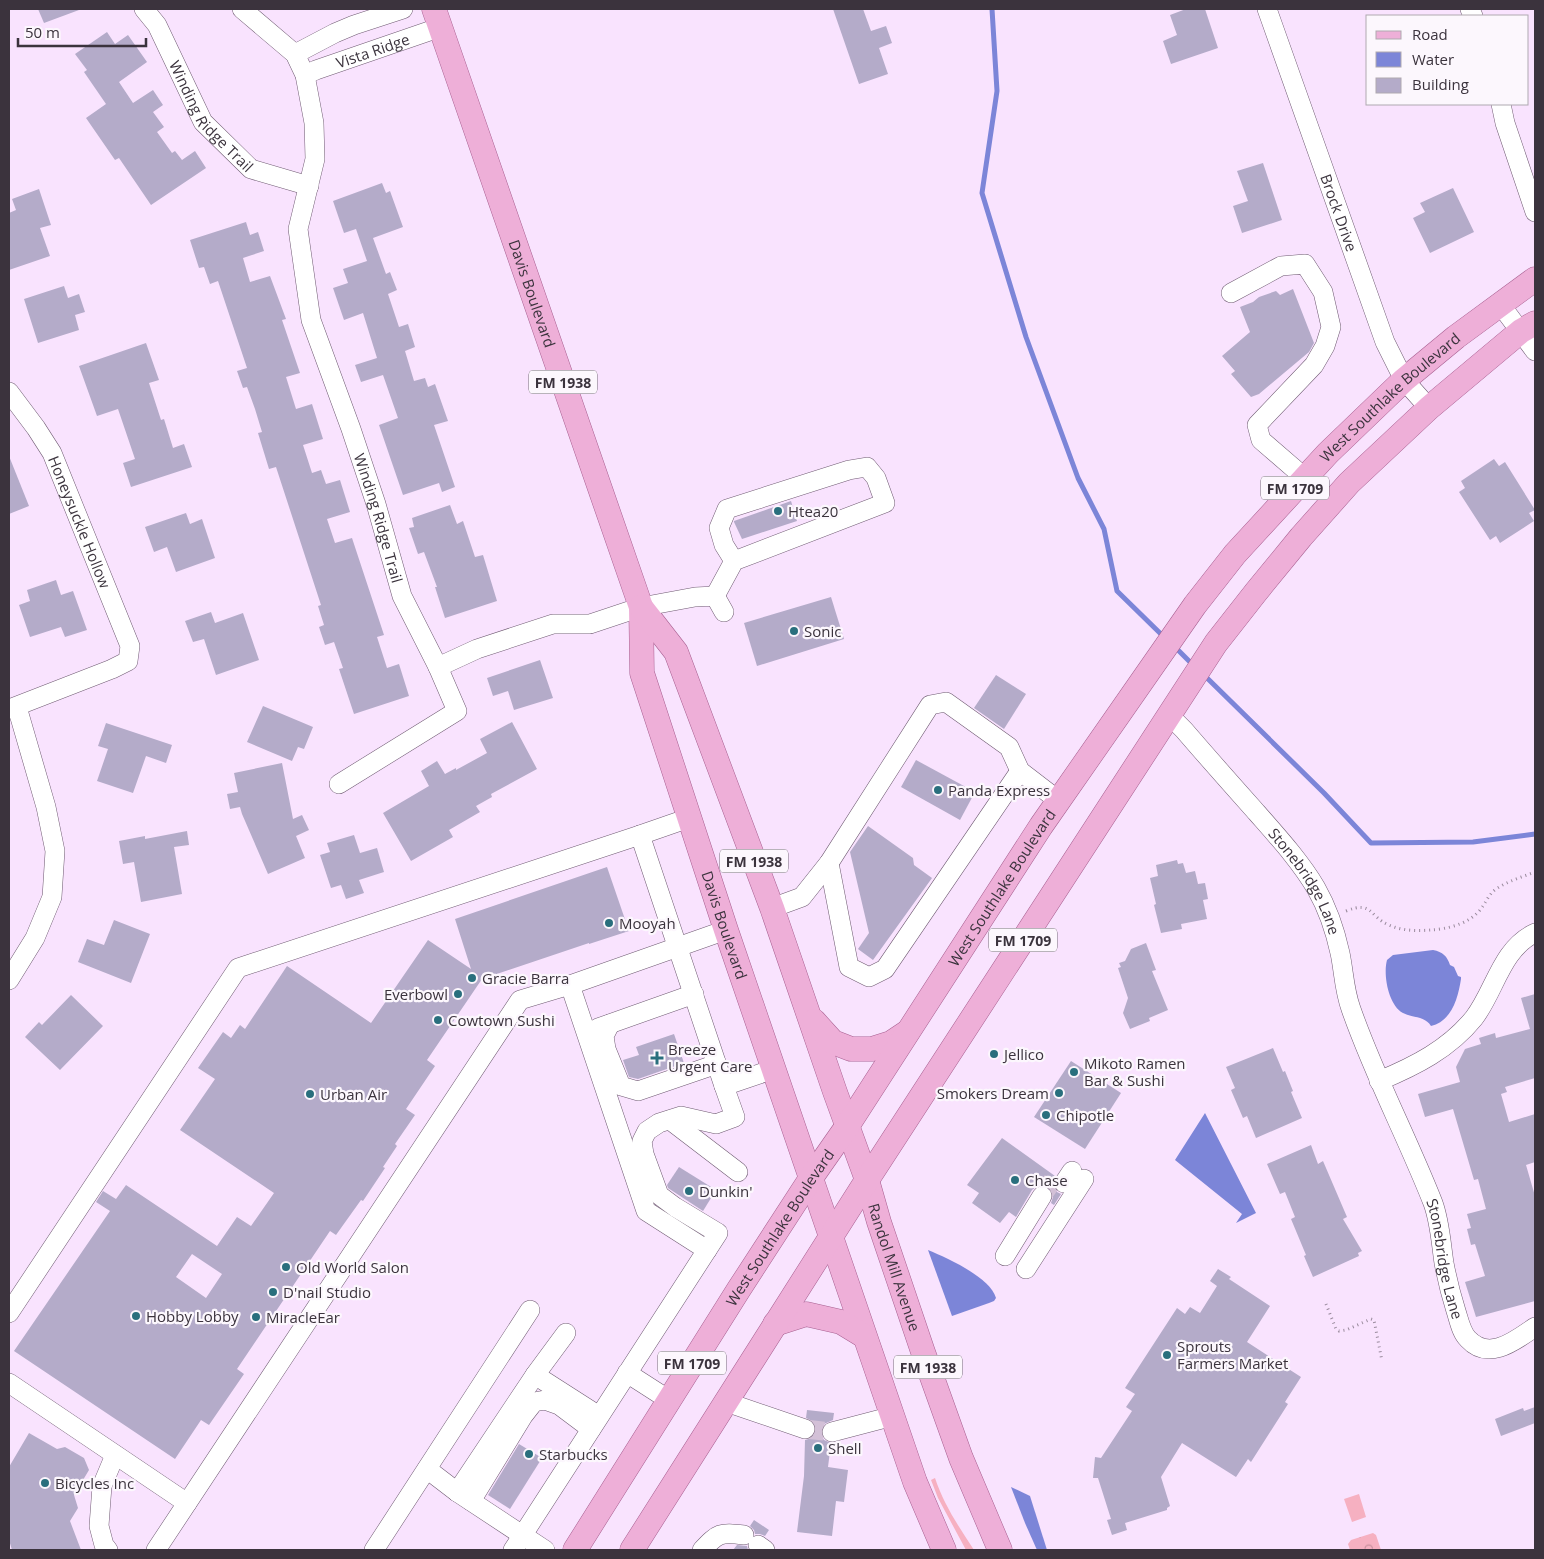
<svg xmlns="http://www.w3.org/2000/svg" width="1544" height="1559" viewBox="0 0 1544 1559" font-family="'Open Sans',sans-serif">
	<style>
		.green { fill: #f6b0c1 }
		.park { fill: url(#park-crowns) }
		.water { fill: #7c85d8 }
		.lines { fill: none; stroke-linecap: round; stroke-linejoin: round }
		.stream { stroke: #7c85d8; stroke-width: 5 }
		.building { fill: #b4abc9; fill-rule: evenodd }
		.minor-tunnel { stroke: #d3c0d7; stroke-width: 19; stroke-dasharray: 19 9; stroke-linecap: butt }
		.minor-casing { stroke: #6f5b72; stroke-width: 20 }
		.major-casing { stroke: #a86091; stroke-width: 25 }
		.path { stroke: #9a8b9d; stroke-width: 3; stroke-dasharray: 1 4; stroke-linecap: butt }
		.minor { stroke: #fff; stroke-width: 19 }
		.major { stroke: #eeafd8; stroke-width: 24 }
		.poi-dot { fill: #296f7d; stroke: #fcf7fd; stroke-width: 2 }
		.labels { text-anchor: middle; dominant-baseline: central; stroke-width: 4.5; stroke-linejoin: round; paint-order: stroke }
		.shield { fill: #fcf7fd; stroke: #756e77; stroke-width: 1 }
		.shield-label { font-size: 14px; font-weight: bold; fill: #3b333d }
		.street-label { font-size: 15px; fill: #3b333d; stroke: #fcf7fd }
		.poi-label { font-size: 15px; fill: #3b333d; stroke: #fcf7fd; text-anchor: start }
	</style>
	<defs>
		<pattern id="park-crowns" width="20" height="18" patternUnits="userSpaceOnUse" patternTransform="scale(1.25)"><rect width="20" height="18" fill="#f6b0c1"/><path d="M2 6a3 3 0 1 1 6 0M12 15a3 3 0 1 1 6 0" fill="none" stroke="#c8909e"/></pattern>
	</defs>
	<rect width="100%" height="100%" fill="#f9e3fe"/>
	<g class="green">
		<path d="M935,1478C944,1505 959,1527 974,1550H966L938,1498L931,1480Z"/>
		<path d="M1359,1494L1366,1517L1352,1522L1344,1499Z"/>
	</g>
	<path class="park" d="M1373,1533L1376,1535L1381,1550H1350L1348,1544L1351,1540Z"/>
	<g class="water">
		<path d="M1433,950C1443,952 1447,956 1450,965L1454,967L1458,976L1461,977V979C1458,998 1452,1021 1431,1026C1425,1016 1413,1018 1403,1013C1388,1005 1383,974 1387,960L1393,955Z"/>
		<path d="M1205,1113L1256,1213L1236,1223L1242,1214L1175,1160Z"/>
		<path d="M928,1250C947,1258 990,1277 996,1298L994,1301L989,1303L952,1316Z"/>
		<path d="M1011,1487L1030,1496L1047,1550H1037L1025,1523Z"/>
	</g>
	<g class="lines">
		<g class="stream">
			<path d="M992,9L997,91L982,193L1026,337L1078,478L1104,529L1117,591L1165,638"/>
			<path d="M1173,645L1194,666"/>
			<path d="M1204,675L1324,793L1371,843L1473,842L1535,834"/>
		</g>
	</g>
	<g class="building">
		<path d="M38,9H79V10L44,23Z"/>
		<path d="M833,9H863L871,31L886,26L892,43L879,48L888,74L859,84Z"/>
		<path d="M1186,9H1205L1218,48L1171,64L1163,41L1177,35L1170,15Z"/>
		<path d="M107,32L115,44L128,35L147,62L119,82L133,103L153,90L163,105L153,112L164,127L157,132L172,153L175,151L182,160L195,151L206,168L151,205L119,158L115,160L86,118L106,104L84,72L87,70L75,54Z"/>
		<path d="M1263,163L1282,220L1242,233L1233,206L1248,201L1237,171Z"/>
		<path d="M382,183L386,193L390,191L403,227L373,238L386,274L390,272L397,290L388,294L399,327L408,324L415,347L405,351L414,381L425,378L428,387L435,384L448,421L434,425L455,487L442,492L439,483L403,495L379,425L398,418L383,375L361,382L355,365L377,358L363,313L344,320L333,288L348,283L343,269L367,261L356,229L344,233L333,201Z"/>
		<path d="M1453,188L1474,232L1430,253L1413,218L1425,212L1420,203Z"/>
		<path d="M39,189L51,225L40,228L50,256L9,270V213L16,210L12,199Z"/>
		<path d="M246,222L250,235L258,232L264,251L243,258L250,282L270,276L286,319L282,320L300,373L286,377L296,409L312,404L323,439L303,445L312,473L321,470L326,484L340,480L350,512L327,519L335,543L352,538L384,635L377,637L387,668L399,664L409,696L354,714L339,669L343,668L334,642L325,645L319,627L324,625L318,606L321,605L276,467L269,469L258,433L262,432L255,409L247,387L243,388L237,371L247,368L218,281L210,284L204,267L199,268L190,240Z"/>
		<path d="M64,286L68,298L79,294L85,312L75,315L79,330L38,343L24,299Z"/>
		<path d="M1293,289L1314,343L1309,352L1259,394L1251,397L1231,374L1235,371L1222,356L1250,332L1240,307L1253,302L1259,297L1276,291L1280,295Z"/>
		<path d="M146,343L159,380L149,383L161,420L164,419L173,448L184,444L192,467L131,487L123,463L135,459L118,409L97,416L79,366Z"/>
		<path d="M9,456L29,506L9,514Z"/>
		<path d="M1494,459L1499,466L1505,462L1535,510L1529,513L1534,521L1500,543L1496,536L1490,540L1459,492L1465,488L1461,481Z"/>
		<path d="M791,501L797,521L742,539L734,522V521Z"/>
		<path d="M450,505L457,524L463,521L475,557L483,555L497,601L445,618L435,587H437L424,552L418,554L409,528L414,527L412,518Z"/>
		<path d="M186,513L190,524L202,519L215,558L176,572L167,547L154,552L145,527Z"/>
		<path d="M56,580L61,595L73,591L87,630L65,637L61,627L30,637L19,605L30,601L27,590Z"/>
		<path d="M831,597L844,639L757,666L744,623Z"/>
		<path d="M211,612L215,623L243,613L259,660L216,675L204,639L193,642L185,621Z"/>
		<path d="M540,660L553,698L514,710L508,691L493,696L487,678Z"/>
		<path d="M996,675L1026,694L1004,729L974,708Z"/>
		<path d="M263,706L313,727L304,749L298,747L292,761L247,742Z"/>
		<path d="M512,722L537,769L491,794L492,797L476,806L480,812L449,830L453,837L411,861L383,813L429,786L421,771L437,761L445,774L456,768V770L487,753L480,739Z"/>
		<path d="M106,723L172,745L166,763L146,756L133,793L97,781L108,749L98,746Z"/>
		<path d="M916,760L975,792L960,820L901,787Z"/>
		<path d="M282,763L293,819L302,815L309,830L296,836L305,858L268,874L242,814L240,807L230,809L227,794L238,792L234,773Z"/>
		<path d="M868,826L913,858L914,865L932,878L873,960L858,949L869,933L850,852Z"/>
		<path d="M187,831L189,845L174,847L182,894L141,902L134,862L123,864L119,841L145,836V839Z"/>
		<path d="M354,835L360,853L377,848L384,872L359,880L364,893L346,899L341,885L331,888L320,855L330,852L327,843Z"/>
		<path d="M1177,860L1178,864L1183,863L1186,873L1195,871L1198,884L1205,883L1208,899L1203,900L1207,919L1181,924L1182,929L1161,933L1154,905L1156,904L1150,878L1158,876L1156,865Z"/>
		<path d="M607,867L629,931L589,944V943L482,979L427,1060L435,1066L406,1109L415,1115L395,1144L397,1146L383,1167L385,1168L363,1201L361,1200L336,1235L330,1231L237,1369L244,1374L209,1425L201,1420L175,1459L14,1351L110,1211L96,1202L103,1191L116,1199L126,1185L217,1246L237,1217L251,1226L274,1193L180,1130L215,1079L198,1068L223,1032L231,1038L240,1025L245,1029L287,966L371,1023L428,940L471,969L455,919ZM192,1254L222,1274L206,1298L176,1277Z"/>
		<path d="M114,920L150,934L131,983L78,962L87,939L104,945Z"/>
		<path d="M1146,943L1156,970L1152,971L1168,1010L1149,1018L1150,1021L1130,1029L1123,1013L1128,998L1118,968L1121,967L1119,963L1125,961L1131,949Z"/>
		<path d="M1535,994V1078L1505,1087L1507,1092L1501,1094L1509,1122L1535,1114V1162L1526,1165L1535,1196V1301L1476,1317L1465,1282L1485,1276L1475,1244L1471,1245L1467,1229L1471,1228L1467,1214L1486,1209L1478,1179L1474,1180L1453,1109L1425,1117L1418,1094L1460,1082L1456,1067L1465,1049L1481,1044L1479,1038L1495,1033L1496,1038L1530,1029L1521,998Z"/>
		<path d="M71,995L103,1026L60,1070L25,1037L39,1022L42,1025Z"/>
		<path d="M674,1034L684,1063L638,1079L629,1077L623,1060L639,1055L636,1047Z"/>
		<path d="M1273,1048L1283,1072L1285,1071L1293,1091L1291,1092L1302,1118L1256,1138L1247,1116L1243,1118L1231,1090L1235,1088L1226,1067Z"/>
		<path d="M1071,1061L1121,1093L1085,1149L1034,1117Z"/>
		<path d="M1002,1138L1055,1176L1053,1182L1054,1188L1057,1192L1061,1194L1054,1205L1051,1203L1053,1197L1052,1190L1047,1186L1042,1185L1037,1186L1032,1190L1016,1217L1009,1212L1000,1223L972,1203L979,1193L967,1185Z"/>
		<path d="M1311,1145L1318,1164L1323,1161L1347,1217L1343,1219L1362,1251L1358,1253L1359,1256L1313,1277L1304,1256L1306,1255L1291,1219L1295,1217L1285,1192L1280,1194L1267,1164Z"/>
		<path d="M679,1167L716,1190L703,1211L668,1188L667,1185Z"/>
		<path d="M1218,1269L1231,1277L1229,1279L1270,1306L1247,1342L1301,1377L1285,1402L1288,1404L1251,1462L1248,1459L1236,1477L1182,1443L1161,1477L1170,1506L1167,1508V1510L1125,1523L1127,1530L1112,1535L1107,1520L1111,1519L1098,1478H1093L1095,1457L1101,1458L1132,1411L1126,1407L1135,1394L1125,1388L1177,1308L1185,1314L1190,1307L1200,1313L1217,1286L1210,1281Z"/>
		<path d="M1535,1407V1423L1501,1436L1495,1419L1523,1408L1524,1411Z"/>
		<path d="M807,1410L834,1413L833,1420L824,1424L821,1430V1435L824,1440L831,1443L828,1467L848,1470L844,1502L836,1501L832,1536L797,1532L804,1476L805,1440L812,1438L816,1432V1427L814,1422L806,1418Z"/>
		<path d="M29,1433L57,1449L65,1447L84,1458L89,1470L74,1495L78,1508L70,1521L81,1550H12L9,1540V1467Z"/>
		<path d="M519,1444L542,1458L510,1509L488,1495Z"/>
		<path d="M754,1520L769,1530L765,1536L760,1534H755L754,1530L750,1526Z"/>
		<path d="M737,1545L747,1546L748,1550H733Z"/>
	</g>
	<g class="lines">
		<g class="minor-tunnel">
			<path d="M1042,1196L1055,1177"/>
			<path d="M805,1429L832,1432"/>
		</g>
		<g class="minor-casing">
			<g id="minor">
				<path id="s1" d="M144,9L157,25L203,122L251,169L309,186"/>
				<path id="s2" d="M242,9L295,54L305,75L314,123L315,159L298,229L311,320L351,429L376,504L402,596L438,667L457,711L339,784"/>
				<path id="s3" d="M1267,9L1385,342L1404,380L1429,408"/>
				<path d="M1470,9L1473,16"/>
				<path d="M295,54L335,33L354,25L403,9"/>
				<path id="s4" d="M305,75L316,70L441,27"/>
				<path d="M1501,104L1505,123L1535,212"/>
				<path d="M1231,293L1281,266L1305,264L1323,292L1331,327L1325,346L1314,365L1257,425L1261,440L1305,478"/>
				<path d="M1500,304L1535,351"/>
				<path id="s5" d="M9,392L36,428L52,453L130,646L128,661L112,669L9,709"/>
				<path d="M715,596L734,561L885,503L876,478L867,467L849,470L727,509L719,528L724,545L734,561"/>
				<path d="M438,667L477,649L553,624H590L641,607L695,597L715,596L724,612"/>
				<path id="s6" d="M1169,715L1184,730C1208,758 1233,786 1257,813C1278,837 1300,861 1316,888C1328,909 1335,930 1340,953C1344,972 1344,990 1351,1009C1374,1075 1407,1137 1433,1203C1440,1222 1441,1243 1444,1263C1447,1279 1451,1295 1456,1311C1459,1320 1461,1332 1468,1339C1489,1362 1516,1340 1535,1327"/>
				<path d="M640,835L689,818"/>
				<path d="M829,863L849,967L869,977L885,969L1020,771"/>
				<path d="M772,908L802,897L829,863L930,705L946,702L1009,747L1020,771L1059,801"/>
				<path d="M9,980L35,938L52,897L55,851L46,807L17,707"/>
				<path d="M570,985L646,1211L707,1250"/>
				<path d="M610,1024L604,1036L606,1049L621,1086L638,1091L717,1064"/>
				<path d="M598,1028L694,994"/>
				<path d="M1379,1081C1415,1066 1449,1049 1474,1018C1495,991 1501,949 1535,933"/>
				<path d="M670,1120L738,1172"/>
				<path d="M1064,1183L1072,1171"/>
				<path d="M1005,1256L1042,1196"/>
				<path d="M1026,1269L1084,1179"/>
				<path d="M9,1313L238,968L640,835L724,1086"/>
				<path d="M627,1373L669,1400"/>
				<path d="M535,1375L566,1333"/>
				<path d="M9,1383L187,1503"/>
				<path d="M726,1402L805,1429"/>
				<path d="M832,1432L893,1416"/>
				<path d="M427,1469L457,1492L545,1550"/>
				<path d="M457,1492L535,1375L599,1416"/>
				<path d="M471,1501L523,1416L534,1402L545,1400L559,1405L591,1429"/>
				<path d="M758,1545L765,1550"/>
				<path d="M108,1550L104,1545L99,1526L102,1486L115,1455"/>
				<path d="M156,1550L520,1000L570,985L726,930"/>
				<path d="M374,1550L530,1310"/>
				<path d="M513,1550L718,1233L675,1207L659,1195L644,1154L642,1141L647,1131L659,1123L681,1116L716,1124L735,1117L724,1086L774,1069"/>
				<path d="M702,1550C718,1533 720,1532 744,1535"/>
			</g>
		</g>
		<g class="major-casing">
			<g id="major">
				<path id="s7" d="M434,9L641,607L642,673L726,930L915,1482L944,1550"/>
				<path id="s8" d="M641,607L676,652L772,908L835,1092L867,1180L879,1222L923,1352L961,1458L1000,1550"/>
				<path d="M814,1021L833,1042L851,1049H872L891,1043L906,1033"/>
				<path d="M775,1324L806,1314L841,1322L864,1336"/>
				<path id="s9" d="M575,1550L739,1289L811,1178L848,1125L1041,826L1195,605L1235,554L1328,453L1404,380L1456,337L1535,279"/>
				<path d="M632,1550L867,1180L1216,643L1256,592L1301,537L1349,483L1429,408L1521,331L1535,323"/>
			</g>
		</g>
		<g class="path">
			<path d="M1346,911C1373,900 1369,917 1389,925C1402,931 1417,931 1431,930C1447,929 1469,924 1480,910C1486,903 1488,895 1496,889C1508,881 1522,877 1535,872"/>
			<path d="M1326,1304L1336,1329L1339,1331L1346,1330L1371,1319L1374,1320L1382,1361"/>
		</g>
		<use href="#minor" class="minor"/>
		<use href="#major" class="major"/>
	</g>
	<g class="poi-dot">
		<circle cx="778" cy="511" r="5"/>
		<circle cx="794" cy="631" r="5"/>
		<circle cx="938" cy="790" r="5"/>
		<circle cx="609" cy="923" r="5"/>
		<circle cx="472" cy="978" r="5"/>
		<circle cx="458" cy="994" r="5"/>
		<circle cx="438" cy="1020" r="5"/>
		<circle cx="994" cy="1054" r="5"/>
		<path d="M654.5 1050.5h5v5h5v5h-5v5h-5v-5h-5v-5h5z"/>
		<circle cx="1074" cy="1072" r="5"/>
		<circle cx="1059" cy="1093" r="5"/>
		<circle cx="310" cy="1094" r="5"/>
		<circle cx="1046" cy="1115" r="5"/>
		<circle cx="1015" cy="1180" r="5"/>
		<circle cx="689" cy="1191" r="5"/>
		<circle cx="286" cy="1267" r="5"/>
		<circle cx="273" cy="1292" r="5"/>
		<circle cx="136" cy="1316" r="5"/>
		<circle cx="256" cy="1317" r="5"/>
		<circle cx="1167" cy="1355" r="5"/>
		<circle cx="818" cy="1448" r="5"/>
		<circle cx="529" cy="1454" r="5"/>
		<circle cx="45" cy="1483" r="5"/>
	</g>
	<g class="labels">
		<g class="shield">
			<rect x="529" y="370.5" width="68" height="23" rx="4"/>
			<rect x="1261" y="476.5" width="68" height="23" rx="4"/>
			<rect x="720" y="849.5" width="68" height="23" rx="4"/>
			<rect x="989" y="928.5" width="68" height="23" rx="4"/>
			<rect x="658" y="1351.5" width="68" height="23" rx="4"/>
			<rect x="894" y="1355.5" width="68" height="23" rx="4"/>
		</g>
		<g class="shield-label">
			<text x="563" y="382">FM 1938</text>
			<text x="1295" y="488">FM 1709</text>
			<text x="754" y="861">FM 1938</text>
			<text x="1023" y="940">FM 1709</text>
			<text x="692" y="1363">FM 1709</text>
			<text x="928" y="1367">FM 1938</text>
		</g>
		<g class="street-label">
			<text stroke="none"><textPath href="#s4" startOffset="72">Vista Ridge</textPath></text>
			<text stroke="none"><textPath href="#s1" startOffset="128">Winding Ridge Trail</textPath></text>
			<text stroke="none"><textPath href="#s3" startOffset="216">Brock Drive</textPath></text>
			<text stroke="none"><textPath href="#s7" startOffset="301">Davis Boulevard</textPath></text>
			<text stroke="none"><textPath href="#s9" startOffset="1416">West Southlake Boulevard</textPath></text>
			<text stroke="none"><textPath href="#s2" startOffset="551">Winding Ridge Trail</textPath></text>
			<text stroke="none"><textPath href="#s5" startOffset="149">Honeysuckle Hollow</textPath></text>
			<text stroke="none"><textPath href="#s6" startOffset="216">Stonebridge Lane</textPath></text>
			<text stroke="none"><textPath href="#s9" startOffset="788">West Southlake Boulevard</textPath></text>
			<text stroke="none"><textPath href="#s7" startOffset="964">Davis Boulevard</textPath></text>
			<text stroke="none"><textPath href="#s9" startOffset="382">West Southlake Boulevard</textPath></text>
			<text stroke="none"><textPath href="#s6" startOffset="622">Stonebridge Lane</textPath></text>
			<text stroke="none"><textPath href="#s8" startOffset="710">Randol Mill Avenue</textPath></text>
		</g>
		<g class="poi-label">
			<text x="788" y="511">Htea20</text>
			<text x="804" y="631">Sonic</text>
			<text x="948" y="790">Panda Express</text>
			<text x="619" y="923">Mooyah</text>
			<text x="482" y="978">Gracie Barra</text>
			<text x="448" y="994" text-anchor="end">Everbowl</text>
			<text x="448" y="1020">Cowtown Sushi</text>
			<text x="668" y="1049">Breeze<tspan x="668" dy="17">Urgent Care</tspan></text>
			<text x="1004" y="1054">Jellico</text>
			<text x="1084" y="1063">Mikoto Ramen<tspan x="1084" dy="17">Bar &amp; Sushi</tspan></text>
			<text x="1049" y="1093" text-anchor="end">Smokers Dream</text>
			<text x="320" y="1094">Urban Air</text>
			<text x="1056" y="1115">Chipotle</text>
			<text x="1025" y="1180">Chase</text>
			<text x="699" y="1191">Dunkin'</text>
			<text x="296" y="1267">Old World Salon</text>
			<text x="283" y="1292">D'nail Studio</text>
			<text x="146" y="1316">Hobby Lobby</text>
			<text x="266" y="1317">MiracleEar</text>
			<text x="1177" y="1346">Sprouts<tspan x="1177" dy="17">Farmers Market</tspan></text>
			<text x="828" y="1448">Shell</text>
			<text x="539" y="1454">Starbucks</text>
			<text x="55" y="1483">Bicycles Inc</text>
		</g>
	</g>
	<rect width="1544" height="1559" fill="none" stroke="#3b333d" stroke-width="20"/>
	<rect x="1366" y="15" width="162" height="90" fill="#fcf7fd" stroke="#afa9b0"/>
	<rect x="1376" y="31" width="25" height="8" fill="#eeafd8" stroke="#afa9b0"/>
	<text x="1412" y="40" font-size="15" fill="#3b333d">Road</text>
	<rect x="1376" y="52" width="25" height="15" fill="#7c85d8" stroke="#afa9b0"/>
	<text x="1412" y="65" font-size="15" fill="#3b333d">Water</text>
	<rect x="1376" y="78" width="25" height="15" fill="#b4abc9" stroke="#afa9b0"/>
	<text x="1412" y="90" font-size="15" fill="#3b333d">Building</text>
	<path d="M18 38v8h128v-8" fill="none" stroke="#3b333d" stroke-width="2.5"/>
	<text x="25" y="38" font-size="15" fill="#3b333d" stroke="#fcf7fd" stroke-width="4" paint-order="stroke">50 m</text>
</svg>
